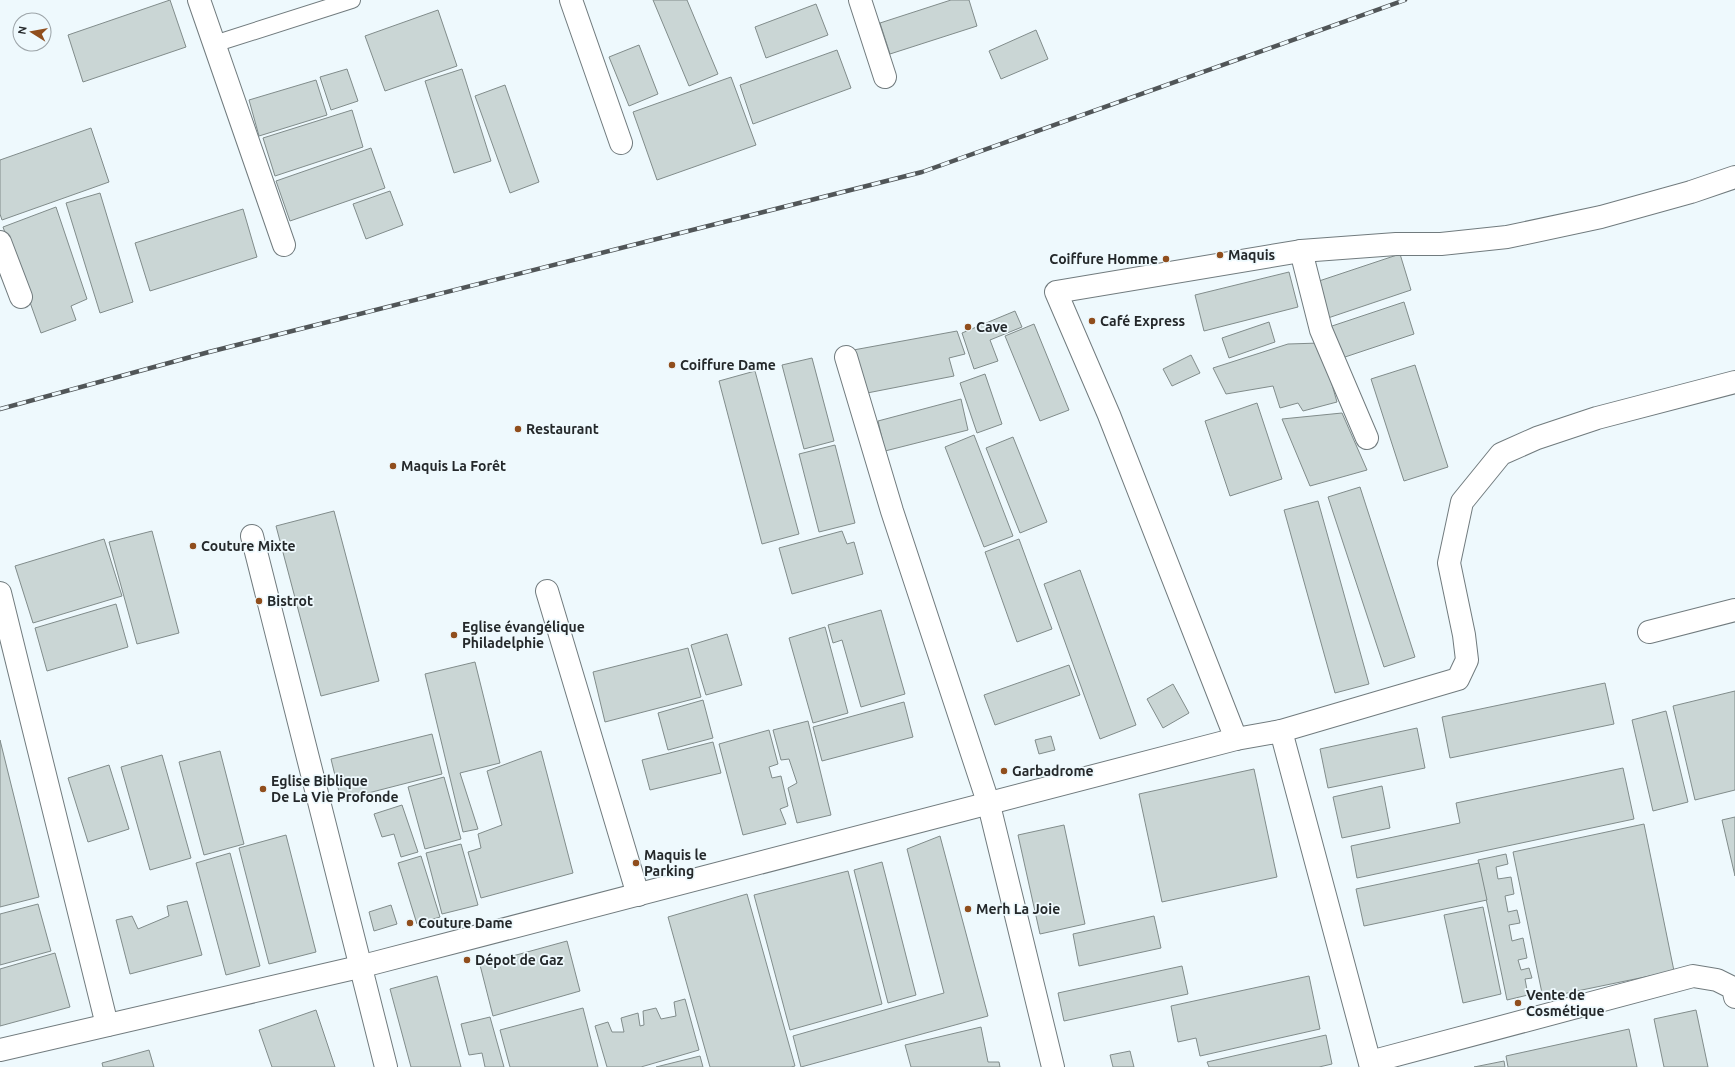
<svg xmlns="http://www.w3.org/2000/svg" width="1735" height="1067" viewBox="0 0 1735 1067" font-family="Ubuntu,sans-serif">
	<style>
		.building { fill: #cad6d5; stroke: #818c8b }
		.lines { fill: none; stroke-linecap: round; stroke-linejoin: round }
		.service-casing { stroke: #717b7e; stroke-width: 18 }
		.minor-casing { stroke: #717b7e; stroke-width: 24 }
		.service { stroke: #fff; stroke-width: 16 }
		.minor { stroke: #fff; stroke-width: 22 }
		.rail-casing { stroke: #515658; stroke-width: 4.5 }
		.rail { stroke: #eef9fd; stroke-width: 3; stroke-dasharray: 9; stroke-linecap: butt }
		.poi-dot { fill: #904e1d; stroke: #eef9fd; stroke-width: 1.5 }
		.labels { text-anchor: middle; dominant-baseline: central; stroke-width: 3.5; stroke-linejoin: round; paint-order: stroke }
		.poi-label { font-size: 14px; font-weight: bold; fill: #24282a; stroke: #eef9fd; text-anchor: start }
	</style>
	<rect width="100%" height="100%" fill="#eef9fd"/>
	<g class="building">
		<path d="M170,0L186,47L83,82L68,35Z"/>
		<path d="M653,0H687L718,74L689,86Z"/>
		<path d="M951,0H969L977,26L890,54L880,23Z"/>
		<path d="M816,4L828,35L766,58L755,27Z"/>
		<path d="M438,10L457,66L385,91L365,36Z"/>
		<path d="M1036,30L1048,59L1001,79L989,51Z"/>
		<path d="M639,45L658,94L629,106L609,57Z"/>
		<path d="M837,50L851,88L753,124L740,85Z"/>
		<path d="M347,69L358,101L331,110L320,77Z"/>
		<path d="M462,69L491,161L454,173L425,81Z"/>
		<path d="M731,77L756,145L657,180L633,112Z"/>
		<path d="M316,80L327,115L259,136L249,100Z"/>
		<path d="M505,85L539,182L510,193L475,96Z"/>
		<path d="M352,110L363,147L275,176L263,138Z"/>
		<path d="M91,128L109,182L2,220L0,214V160Z"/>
		<path d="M371,148L385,188L290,221L276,181Z"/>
		<path d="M390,191L403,225L366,239L353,204Z"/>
		<path d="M100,193L133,302L100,313L66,203Z"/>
		<path d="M56,207L87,299L71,306L76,320L41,333L3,227Z"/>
		<path d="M243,209L257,257L150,291L135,243Z"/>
		<path d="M1400,254L1411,290L1325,319L1313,283Z"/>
		<path d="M1289,272L1298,307L1204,331L1195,295Z"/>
		<path d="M1404,302L1414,334L1339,359L1329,327Z"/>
		<path d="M1015,311L1022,327L990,340L998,361L974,369L962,333Z"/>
		<path d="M1269,322L1275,342L1229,358L1222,338Z"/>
		<path d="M1034,324L1069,410L1040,421L1005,336Z"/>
		<path d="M957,331L965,354L949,358L954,376L862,394L848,351Z"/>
		<path d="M1320,343L1337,402L1303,411L1298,403L1280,408L1273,386L1226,394L1213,368L1288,344Z"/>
		<path d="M1191,355L1200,373L1172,386L1163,369Z"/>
		<path d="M812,358L834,441L804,449L782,365Z"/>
		<path d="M1415,365L1448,467L1404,481L1371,379Z"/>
		<path d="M755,371L799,534L762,544L719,381Z"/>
		<path d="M985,374L1002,424L977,433L960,383Z"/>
		<path d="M961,399L968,430L885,451L878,421Z"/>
		<path d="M1257,403L1282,479L1230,496L1205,421Z"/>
		<path d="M1342,413L1367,470L1310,486L1282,419Z"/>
		<path d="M974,435L1013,536L984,547L945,447Z"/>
		<path d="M1013,437L1047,522L1020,533L986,448Z"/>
		<path d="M835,445L855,523L819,532L799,454Z"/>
		<path d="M1360,487L1415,657L1384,667L1328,497Z"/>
		<path d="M1318,501L1369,684L1335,693L1284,510Z"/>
		<path d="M334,511L379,681L321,696L276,526Z"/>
		<path d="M152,531L179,633L137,644L109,542Z"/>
		<path d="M842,531L847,544L854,542L863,574L792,594L779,548Z"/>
		<path d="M104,539L122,596L33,623L15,566Z"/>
		<path d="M1019,539L1052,629L1017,642L985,552Z"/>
		<path d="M1080,570L1136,725L1100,739L1044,584Z"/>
		<path d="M116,604L128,647L47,671L35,628Z"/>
		<path d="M881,610L905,694L861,707L842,640L833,643L828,625Z"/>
		<path d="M825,627L848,713L813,723L789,638Z"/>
		<path d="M727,634L742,685L706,695L691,645Z"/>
		<path d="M688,648L701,697L605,722L593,672Z"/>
		<path d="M475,662L500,763L460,773L478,829L463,832L425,674Z"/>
		<path d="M1069,665L1080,695L995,725L984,695Z"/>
		<path d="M1605,683L1614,724L1450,758L1442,717Z"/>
		<path d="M1173,684L1189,713L1163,728L1147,699Z"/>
		<path d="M1735,691V790L1695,800L1673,706Z"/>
		<path d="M703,700L713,738L668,750L658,713Z"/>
		<path d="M904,702L913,737L822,761L813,727Z"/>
		<path d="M1666,711L1688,802L1653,811L1632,720Z"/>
		<path d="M808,721L831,815L797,823L788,788L797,783L789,759L781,760L773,730Z"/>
		<path d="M1417,728L1425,768L1328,788L1320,749Z"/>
		<path d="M769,730L778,764L769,767L772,778L781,776L788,806L780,809L786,824L743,835L719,744Z"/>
		<path d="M432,734L442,774L341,800L331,759Z"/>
		<path d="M1051,736L1055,750L1039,754L1035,740Z"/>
		<path d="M0,740L39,897L0,907Z"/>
		<path d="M713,742L721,773L650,790L642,760Z"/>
		<path d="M220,751L244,844L204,855L179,762Z"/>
		<path d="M541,751L573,873L481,898L468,852L481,848L478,834L502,825L487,771Z"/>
		<path d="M162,755L191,858L150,870L121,767Z"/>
		<path d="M109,765L129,829L88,842L68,778Z"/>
		<path d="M1623,768L1634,819L1357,878L1351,846L1460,823L1456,803Z"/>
		<path d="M1254,769L1277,877L1162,902L1139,794Z"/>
		<path d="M444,777L461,839L425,849L408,787Z"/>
		<path d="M1382,786L1390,828L1342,838L1333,797Z"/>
		<path d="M402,805L418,852L401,857L394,834L382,837L374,814Z"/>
		<path d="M1735,817V876L1722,820Z"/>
		<path d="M1644,824L1674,971L1543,998L1513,852Z"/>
		<path d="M1064,825L1085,924L1040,934L1018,835Z"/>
		<path d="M286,835L316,952L269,964L239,848Z"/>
		<path d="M940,836L988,1016L801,1067L793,1036L944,993L907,849Z"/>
		<path d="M461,844L478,905L442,914L426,853Z"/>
		<path d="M230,853L260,966L226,975L196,863Z"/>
		<path d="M1506,854L1508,864L1496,867L1498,879L1511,877L1514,894L1505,896L1508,912L1517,910L1520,923L1509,925L1512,941L1523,938L1527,958L1518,960L1521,970L1529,968L1532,978L1525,979L1528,995L1507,1000L1478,860Z"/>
		<path d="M421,856L440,917L417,924L398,863Z"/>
		<path d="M882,862L916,995L888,1003L854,870Z"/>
		<path d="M1479,863L1487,900L1364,926L1356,889Z"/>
		<path d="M848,871L882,1004L790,1030L754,895Z"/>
		<path d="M747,894L795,1066L791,1067H710L668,917Z"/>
		<path d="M187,901L202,955L130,974L116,920L132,916L138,929L169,916L167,906Z"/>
		<path d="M38,904L51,951L0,965V914Z"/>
		<path d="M391,905L397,924L374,931L369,912Z"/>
		<path d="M1483,907L1501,994L1463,1003L1444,915Z"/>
		<path d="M1154,916L1161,948L1079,966L1073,934Z"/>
		<path d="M567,941L580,991L493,1016L480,965Z"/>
		<path d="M55,953L70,1007L0,1026V969Z"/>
		<path d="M1182,966L1188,994L1064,1021L1058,993Z"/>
		<path d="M437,976L461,1067H411L390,989Z"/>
		<path d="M1309,976L1320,1029L1200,1056L1196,1038L1178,1042L1171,1006Z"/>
		<path d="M685,999L699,1050L641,1067H607L595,1026L608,1022L612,1032H624L621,1018L638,1013L640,1026L644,1025L643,1011L656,1008L661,1019L676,1016L674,1002Z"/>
		<path d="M583,1008L598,1067H510L500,1030Z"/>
		<path d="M316,1010L335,1067H272L259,1030Z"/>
		<path d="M1696,1010L1708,1067H1664L1654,1019Z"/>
		<path d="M490,1017L504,1067H485L482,1053L469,1055L461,1024Z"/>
		<path d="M981,1027L988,1062H999L1000,1067H911L905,1045Z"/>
		<path d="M1629,1029L1637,1067H1508L1506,1056Z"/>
		<path d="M1326,1035L1332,1064L1319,1067H1209L1207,1062Z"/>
		<path d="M149,1050L154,1067H103L102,1063Z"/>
		<path d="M1130,1051L1134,1067H1113L1110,1055Z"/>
		<path d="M700,1056L703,1067H656Z"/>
		<path d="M1504,1061L1505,1067H1474Z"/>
	</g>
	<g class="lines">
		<g class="service-casing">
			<path id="service" d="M214,44L352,0"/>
		</g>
		<g class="minor-casing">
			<g id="minor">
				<path d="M199,0L284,245"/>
				<path d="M571,0L621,143"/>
				<path d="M860,0L885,77"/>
				<path d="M0,242L21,297"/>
				<path d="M1301,251L1321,330L1367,438"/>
				<path d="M846,357L892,511L989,805L1053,1067"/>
				<path d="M252,536L386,1067"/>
				<path d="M547,591L638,895"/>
				<path d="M0,593L107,1025"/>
				<path d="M1649,632L1735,610"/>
				<path d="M1281,731L1371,1067"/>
				<path d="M1236,739L1109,415L1056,292L1301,251L1396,244H1441L1507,237L1601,217L1691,192L1735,177"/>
				<path d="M0,1050L359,967L1236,739L1281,731L1458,679L1467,660L1464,635L1449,563L1462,502L1501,454L1537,438L1597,418L1735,382"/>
				<path d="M1370,1062L1693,976L1717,980L1733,988L1735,997"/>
			</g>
		</g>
		<use href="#service" class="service"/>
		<use href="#minor" class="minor"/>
		<g class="rail-casing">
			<path id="rail" d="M0,409L209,352L922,172L1405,0"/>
		</g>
		<use href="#rail" class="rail"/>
	</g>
	<g class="poi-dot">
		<circle cx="1220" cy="255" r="4"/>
		<circle cx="1166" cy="259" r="4"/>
		<circle cx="1092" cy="321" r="4"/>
		<circle cx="968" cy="327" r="4"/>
		<circle cx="672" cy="365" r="4"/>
		<circle cx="518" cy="429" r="4"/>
		<circle cx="393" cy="466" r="4"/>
		<circle cx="193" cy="546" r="4"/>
		<circle cx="259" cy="601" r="4"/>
		<circle cx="454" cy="635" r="4"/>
		<circle cx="1004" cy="771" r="4"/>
		<circle cx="263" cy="789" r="4"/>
		<circle cx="636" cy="863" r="4"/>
		<circle cx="968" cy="909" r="4"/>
		<circle cx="410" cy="923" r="4"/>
		<circle cx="467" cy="960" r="4"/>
		<circle cx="1518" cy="1003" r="4"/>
	</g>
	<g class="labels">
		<g class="poi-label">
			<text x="1228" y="255">Maquis</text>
			<text x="1158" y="259" text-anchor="end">Coiffure Homme</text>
			<text x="1100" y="321">Café Express</text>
			<text x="976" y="327">Cave</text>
			<text x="680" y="365">Coiffure Dame</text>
			<text x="526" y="429">Restaurant</text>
			<text x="401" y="466">Maquis La Forêt</text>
			<text x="201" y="546">Couture Mixte</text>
			<text x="267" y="601">Bistrot</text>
			<text x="462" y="627">Eglise évangélique<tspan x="462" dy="16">Philadelphie</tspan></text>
			<text x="1012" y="771">Garbadrome</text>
			<text x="271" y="781">Eglise Biblique<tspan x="271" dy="16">De La Vie Profonde</tspan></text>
			<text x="644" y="855">Maquis le<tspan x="644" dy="16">Parking</tspan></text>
			<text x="976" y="909">Merh La Joie</text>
			<text x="418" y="923">Couture Dame</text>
			<text x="475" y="960">Dépot de Gaz</text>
			<text x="1526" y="995">Vente de<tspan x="1526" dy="16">Cosmétique</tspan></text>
		</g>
	</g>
	<g transform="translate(32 32) rotate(281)"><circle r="19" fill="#eef9fd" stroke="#9da5a9"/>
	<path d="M0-3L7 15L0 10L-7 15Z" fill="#904e1d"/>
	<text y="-6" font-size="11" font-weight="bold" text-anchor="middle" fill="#24282a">N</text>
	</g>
</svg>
